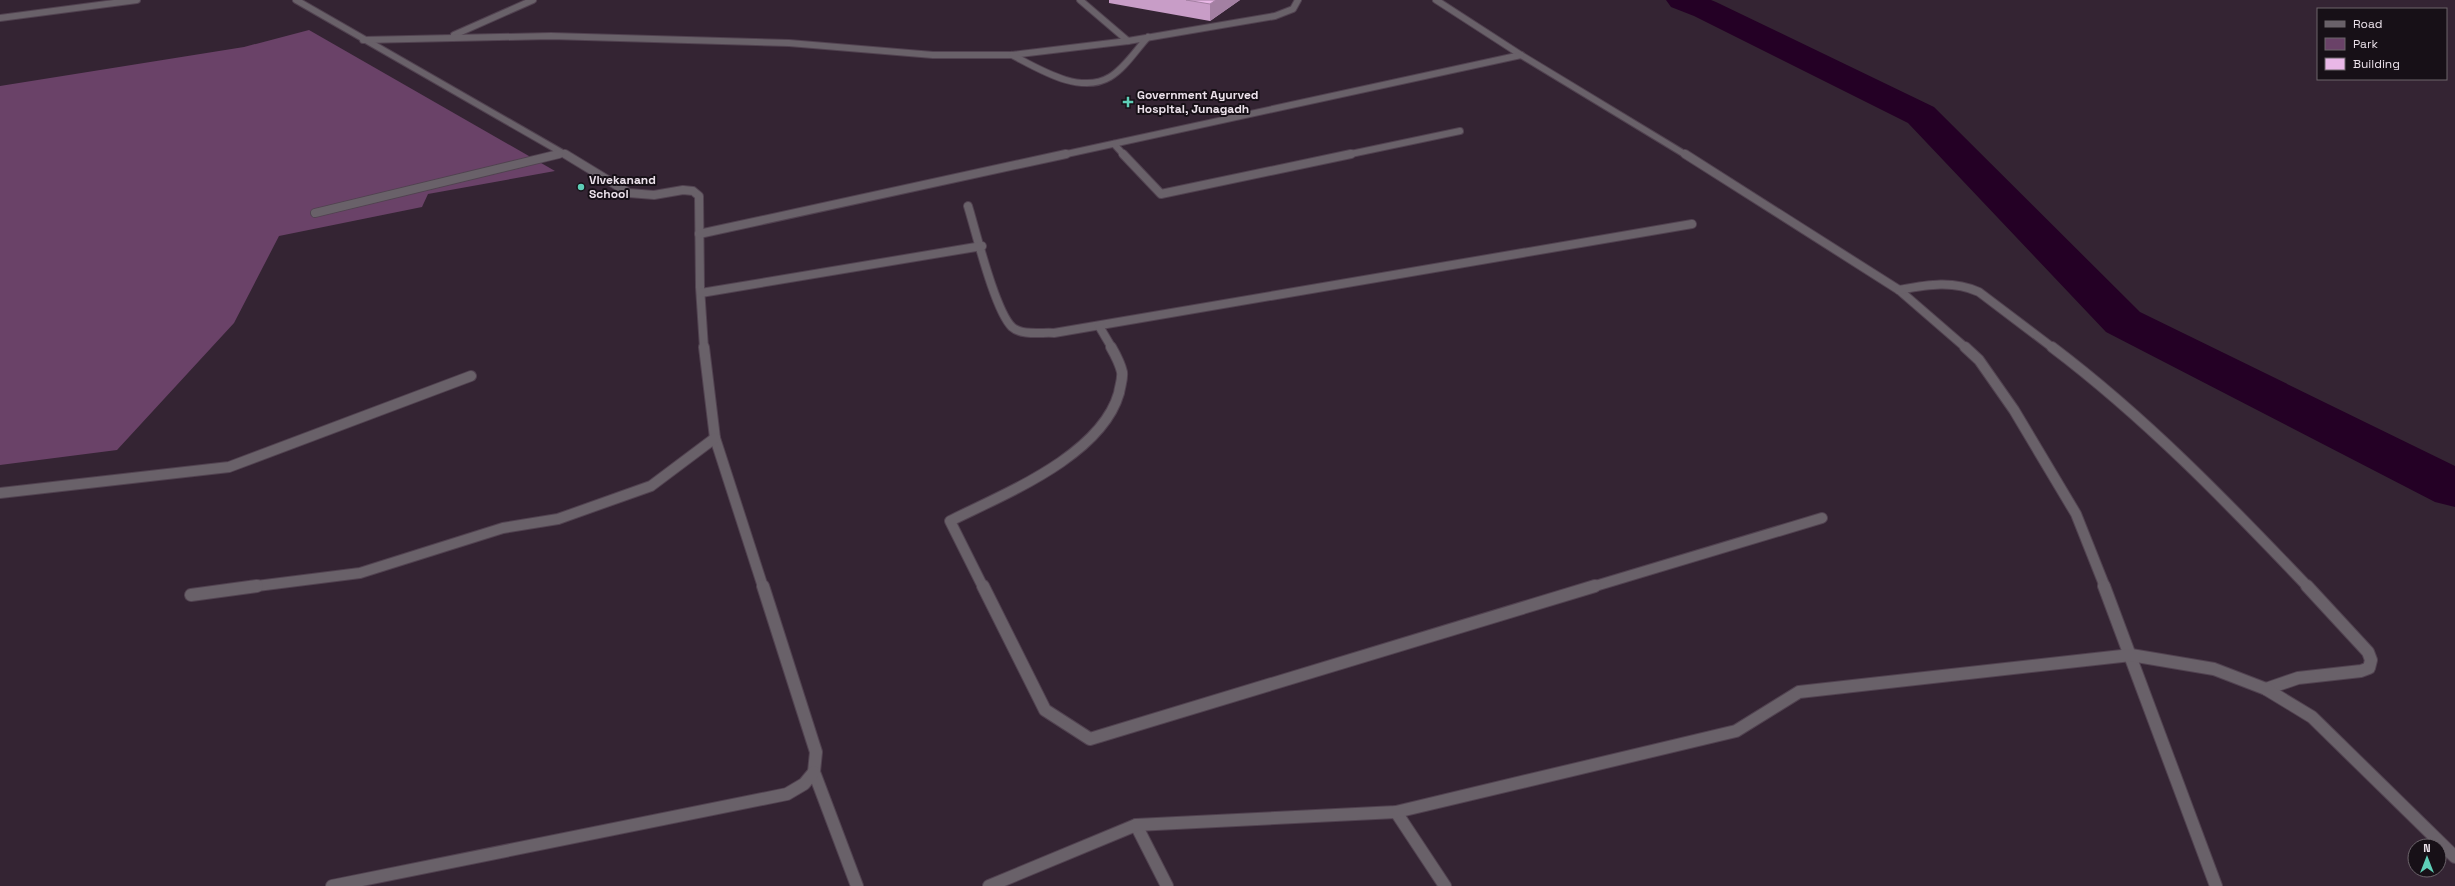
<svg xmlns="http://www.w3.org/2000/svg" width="2455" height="886" viewBox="0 0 2455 886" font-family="'Space Grotesk',sans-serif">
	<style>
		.green { fill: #6a4268 }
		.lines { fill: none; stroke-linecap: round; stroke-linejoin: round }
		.river { fill: #240025; fill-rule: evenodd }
		.minor-far3-casing { stroke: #514250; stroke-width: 8 }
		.minor-far2-casing { stroke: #514250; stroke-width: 10 }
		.minor-far1-casing { stroke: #514250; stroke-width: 12 }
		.minor-casing { stroke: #514250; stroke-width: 14 }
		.minor-far3 { stroke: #696169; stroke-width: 6 }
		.minor-far2 { stroke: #696169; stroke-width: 8 }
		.minor-far1 { stroke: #696169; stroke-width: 10 }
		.minor { stroke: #696169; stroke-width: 12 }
		.wall { fill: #c89dc7 }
		.shaded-wall { fill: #a380a2 }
		.building { fill: #e9b7e7; stroke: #a380a2 }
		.poi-dot { fill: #5eceb7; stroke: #171017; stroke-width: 1.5 }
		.labels { text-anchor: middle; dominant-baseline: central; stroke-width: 4; stroke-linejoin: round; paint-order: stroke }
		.far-poi-label { font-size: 12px; font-weight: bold; fill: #ebe1ea; stroke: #171017; text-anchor: start }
	</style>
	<rect width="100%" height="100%" fill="#342433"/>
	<path class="green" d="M309,30L555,171L428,194L422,207L279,236L234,323L117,450L0,465V86L244,47Z"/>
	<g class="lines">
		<path class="river" d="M1666,0H1711L1716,2L1934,107L2140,312L2455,466V507L2435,502L2106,332L1908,123L1694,16L1671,7Z"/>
		<g class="minor-far3-casing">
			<g id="minor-far3">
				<path d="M296,0L566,155"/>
				<path d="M1080,0L1128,41"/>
				<path d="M1436,0L1521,55L1686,155"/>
				<path d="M0,18L137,0"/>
				<path d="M454,35L533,0"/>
				<path d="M363,40L551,36L789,43L933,55H1012L1128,41L1275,16L1293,9L1298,0"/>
				<path d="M1012,55C1039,69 1080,95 1110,77C1125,68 1136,50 1148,37"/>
				<path d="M1114,144L1124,155"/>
				<path d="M555,155L563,153"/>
				<path d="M1062,155L1521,55"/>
				<path d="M1346,155L1460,131"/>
			</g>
		</g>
		<g class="minor-far2-casing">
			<g id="minor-far2">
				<path d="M565,154L629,193L654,195L683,190L693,191L699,196L700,287L704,348"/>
				<path d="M1123,154L1161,194L1351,154"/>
				<path d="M1685,154L1899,290L1966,348"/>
				<path d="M968,206C976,232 995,311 1012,327C1022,336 1042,332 1054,333L1692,224"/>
				<path d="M315,213L559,154"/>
				<path d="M699,234L1066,154"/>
				<path d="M1899,290C1927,285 1952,280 1979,292L2053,348"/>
				<path d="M701,293L982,246"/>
				<path d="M1099,326L1112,348"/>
			</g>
		</g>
		<g class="minor-far1-casing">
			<g id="minor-far1">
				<path d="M704,347L715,438L763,587"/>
				<path d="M1965,347L1979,360L2014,410L2076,514L2105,587"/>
				<path d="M2052,347C2146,418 2227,502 2308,587"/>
				<path d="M0,493L229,467L471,376"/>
				<path d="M249,587L360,573L503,528L558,519L651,486L715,438"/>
				<path d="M983,587L950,521C1004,494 1101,456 1119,393C1120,386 1123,379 1122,372C1120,363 1115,354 1111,347"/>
				<path d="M1592,587L1822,518"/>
			</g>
		</g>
		<g class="minor-casing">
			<g id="minor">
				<path d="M763,586L816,752L814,772L857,886"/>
				<path d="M983,586L1045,710L1090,739L1595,586"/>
				<path d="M2104,586L2216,886"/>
				<path d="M191,595L257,586"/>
				<path d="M2266,689L2298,678L2361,671L2369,668L2371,660L2368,652L2307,586"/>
				<path d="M1396,812L1445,886"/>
				<path d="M1136,825L1167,886"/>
				<path d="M332,886L787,794L804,784L814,772"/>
				<path d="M989,886L1136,825L1396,812L1736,731L1799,692L2131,655L2214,669L2266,689L2312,717L2455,857"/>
			</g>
		</g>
		<use href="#minor-far3" class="minor-far3"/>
		<use href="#minor-far2" class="minor-far2"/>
		<use href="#minor-far1" class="minor-far1"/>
		<use href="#minor" class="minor"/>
	</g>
	<path class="wall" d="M1109,0H1240L1210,21L1109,3Z"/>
	<path class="shaded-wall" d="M1216,0H1240L1210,21V4Z"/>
	<path class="building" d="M1186,0H1216L1210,4Z"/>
	<g class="poi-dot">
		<path d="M1126 96h4v4h4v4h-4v4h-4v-4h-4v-4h4z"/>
		<circle cx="581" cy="187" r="4"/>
	</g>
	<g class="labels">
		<g class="far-poi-label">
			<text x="1137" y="95">Government Ayurved<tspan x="1137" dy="14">Hospital, Junagadh</tspan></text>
			<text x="589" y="180">Vivekanand<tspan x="589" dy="14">School</tspan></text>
		</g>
	</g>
	<rect x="2317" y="8" width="130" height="72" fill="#171017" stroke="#6c646b"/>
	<rect x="2325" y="21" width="20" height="6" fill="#696169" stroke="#6c646b"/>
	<text x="2353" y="28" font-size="12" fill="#ebe1ea">Road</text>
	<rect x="2325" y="38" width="20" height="12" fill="#6a4268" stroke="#6c646b"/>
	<text x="2353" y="48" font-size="12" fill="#ebe1ea">Park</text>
	<rect x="2325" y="58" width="20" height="12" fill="#e9b7e7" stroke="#6c646b"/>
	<text x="2353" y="68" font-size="12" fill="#ebe1ea">Building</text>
	<g transform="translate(2427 858)"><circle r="19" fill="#171017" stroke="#6c646b"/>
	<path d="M0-3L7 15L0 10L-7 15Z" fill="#5eceb7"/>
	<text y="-6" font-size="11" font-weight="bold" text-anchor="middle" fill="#ebe1ea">N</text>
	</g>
</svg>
